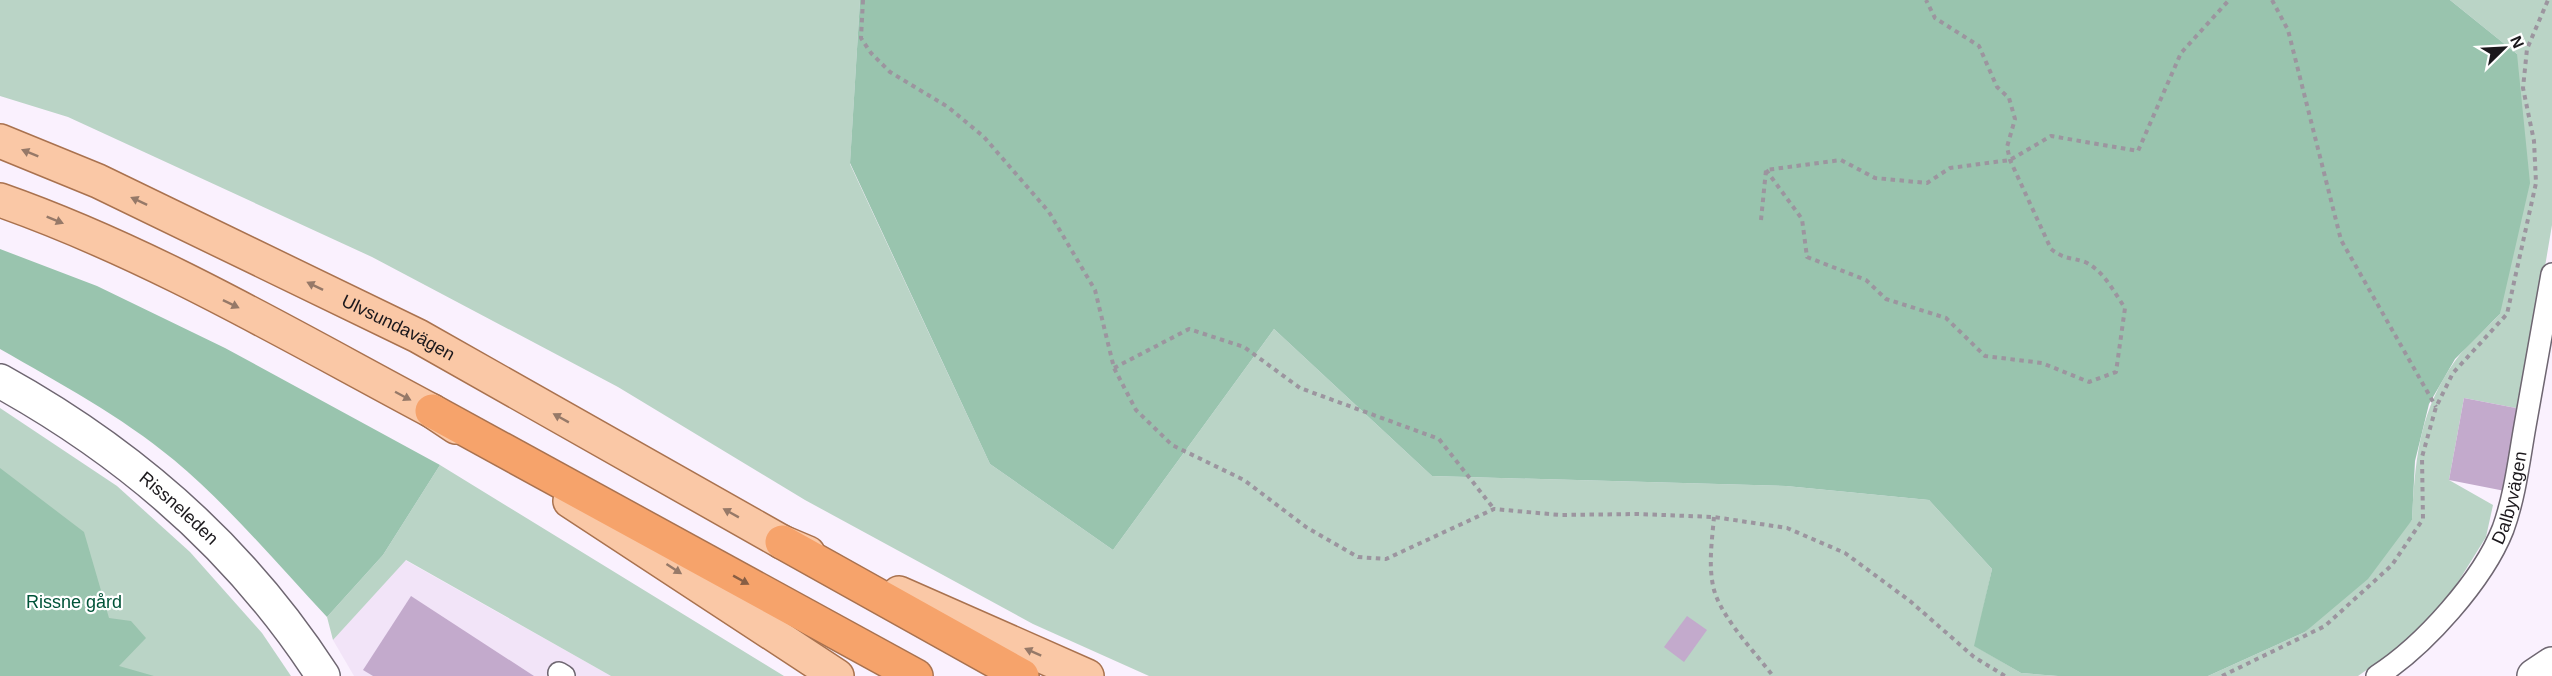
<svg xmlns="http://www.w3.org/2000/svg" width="2552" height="676" viewBox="0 0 2552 676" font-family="Arial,sans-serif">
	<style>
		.built { fill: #f2e4f8 }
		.green { fill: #bad4c6 }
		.forest { fill: #99c4ae }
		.building { fill: #c3aacc }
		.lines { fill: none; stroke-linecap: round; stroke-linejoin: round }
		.lane-casing { stroke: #6e6671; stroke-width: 24 }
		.secondary-casing { stroke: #6e6671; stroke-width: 36 }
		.primary-casing { stroke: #a9724f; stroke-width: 36 }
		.highway-casing { stroke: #a9724f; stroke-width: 36 }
		.path { stroke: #9c959f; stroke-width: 4; stroke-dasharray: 4.5 4.5; stroke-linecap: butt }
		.lane { stroke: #fff; stroke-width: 21 }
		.secondary { stroke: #fff; stroke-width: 33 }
		.primary { stroke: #fac8a6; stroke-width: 33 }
		.highway { stroke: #f6a36b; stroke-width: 33 }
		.oneway { fill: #967968 }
		.oneway2 { fill: #885e44 }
		.labels { text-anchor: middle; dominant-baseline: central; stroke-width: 4.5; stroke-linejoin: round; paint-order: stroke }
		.street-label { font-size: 18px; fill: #1b181c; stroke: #fff }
		.park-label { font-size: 18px; fill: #005338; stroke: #fff }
	</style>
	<rect width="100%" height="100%" fill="#faf1fe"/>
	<path class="built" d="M405,560L611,676H354L333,640Z"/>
	<g class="green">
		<path d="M0,0H860L850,164L990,464L1113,550L1274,329L1432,476L1786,486L1929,500L1992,569L1975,646L2021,673L2058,676H1149L1033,624L805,500L618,387L372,257L68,117L0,96Z"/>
		<path d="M2450,0H2552V225L2521,409L2464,398L2449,480L2493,505L2486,537L2450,595L2422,626L2391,653L2358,676H2208L2305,632L2412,520C2415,460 2419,411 2455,361C2467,344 2486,329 2500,314L2517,54Z"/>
		<path d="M0,408L117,486L190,552L262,633L291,676H0Z"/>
		<path d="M440,465L784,676H611L406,560L333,640L327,617L383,555Z"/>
	</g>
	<g class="forest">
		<path d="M860,0H2450L2517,54L2530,183L2500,314L2455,359L2429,404L2415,461L2412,520L2368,579L2305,632L2208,676H2058L2021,673L1974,646L1992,569L1929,500L1786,486L1432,476L1274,329L1113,550L990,464L850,163Z"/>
		<path d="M0,249L97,286L225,348L440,465L383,555L327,617C278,565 228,505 174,460C121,416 59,383 0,349Z"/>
		<path d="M0,468L84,532L109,618L131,621L146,638L119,666L154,676H0Z"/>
	</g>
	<g class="building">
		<path d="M2464,398L2521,409L2505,491L2449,480Z"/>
		<path d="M411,596L534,676H373L363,670Z"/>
		<path d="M1687,616L1707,630L1684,662L1664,647Z"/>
	</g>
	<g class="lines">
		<g class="lane-casing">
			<g id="lane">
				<path d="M559,673L564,676"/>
				<path id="s1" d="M2377,676C2424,646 2483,580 2503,529C2515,496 2519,460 2525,426C2534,375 2543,325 2552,274"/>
			</g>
		</g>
		<g class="secondary-casing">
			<g id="secondary">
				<path id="s2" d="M0,381C132,454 241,549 323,676"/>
				<path d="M2534,676L2552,664"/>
			</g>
		</g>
		<g class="primary-casing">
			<g id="primary">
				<path id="s3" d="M0,141L98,181L418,336L782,542L808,553"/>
				<path d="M0,200C151,253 291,336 432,411L456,427"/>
				<path d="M570,501L837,676"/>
				<path d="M899,593L1087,676"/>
			</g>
		</g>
		<g class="highway-casing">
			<g id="highway">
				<path d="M432,411L916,676"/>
				<path d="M782,542L1022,676"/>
			</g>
		</g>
		<g class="path">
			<path d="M863,0L861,38L871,53L890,72L948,107L984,137L1049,212L1095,290L1114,368L1136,410L1172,445L1244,480L1306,527L1358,557L1386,559L1494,509L1560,515L1638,514L1714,517L1787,528L1845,553L1910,601L1974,657L2005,676"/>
			<path d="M2272,0L2288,30L2341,240L2436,407"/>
			<path d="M1766,170L1802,219L1807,257L1866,280L1886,299L1946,318L1985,356L2042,363L2089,382L2116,372L2125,308C2114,292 2104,271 2085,262C2071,257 2065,260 2051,249L2010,160L2007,147L2015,119L2009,98L1997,87L1979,46L1935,18L1926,0"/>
			<path d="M1761,220L1766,170L1841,160L1875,178L1927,183L1950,168L2010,160L2051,136L2138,151L2181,53L2229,0"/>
			<path d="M1114,368L1189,329L1244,347L1300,388L1439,439L1494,509"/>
			<path d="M1714,517C1712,541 1707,572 1716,596C1728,625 1754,651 1773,676"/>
			<path d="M2222,676L2325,626L2392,565L2423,519L2422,457L2436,407L2453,373L2507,314L2536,183L2534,141L2523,88L2527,49L2548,0"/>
		</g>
		<use href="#lane" class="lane"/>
		<use href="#secondary" class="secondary"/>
		<use href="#primary" class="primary"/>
		<use href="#highway" class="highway"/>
	</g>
	<defs><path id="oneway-solid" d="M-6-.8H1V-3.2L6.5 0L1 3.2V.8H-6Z" transform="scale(1.5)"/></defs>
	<g class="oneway">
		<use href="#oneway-solid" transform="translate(30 153) rotate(-158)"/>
		<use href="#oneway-solid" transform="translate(139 201) rotate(-155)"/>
		<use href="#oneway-solid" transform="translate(55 220) rotate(22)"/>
		<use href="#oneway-solid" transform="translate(315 286) rotate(-154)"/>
		<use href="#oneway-solid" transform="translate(231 304) rotate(26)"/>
		<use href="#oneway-solid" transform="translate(403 396) rotate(28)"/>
		<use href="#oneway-solid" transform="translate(561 418) rotate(-151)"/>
		<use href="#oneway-solid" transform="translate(731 513) rotate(-151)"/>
		<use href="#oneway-solid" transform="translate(674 569) rotate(33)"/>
		<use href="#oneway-solid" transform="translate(1033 652) rotate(-156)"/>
	</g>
	<use class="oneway2" href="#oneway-solid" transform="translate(741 580) rotate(29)"/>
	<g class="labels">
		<g class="street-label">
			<text stroke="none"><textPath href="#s3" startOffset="440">Ulvsundavägen</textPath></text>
			<text stroke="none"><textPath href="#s1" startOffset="228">Dalbyvägen</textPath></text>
			<text stroke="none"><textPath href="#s2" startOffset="220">Rissneleden</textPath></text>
		</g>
		<g class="park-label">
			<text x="74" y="602">Rissne gård</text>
		</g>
	</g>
	<g transform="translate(2504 48) rotate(66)" stroke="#ffffff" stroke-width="4.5" paint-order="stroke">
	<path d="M0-4.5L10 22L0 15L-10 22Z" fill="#1b181c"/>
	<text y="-9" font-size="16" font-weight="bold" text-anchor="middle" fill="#1b181c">N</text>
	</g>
</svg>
